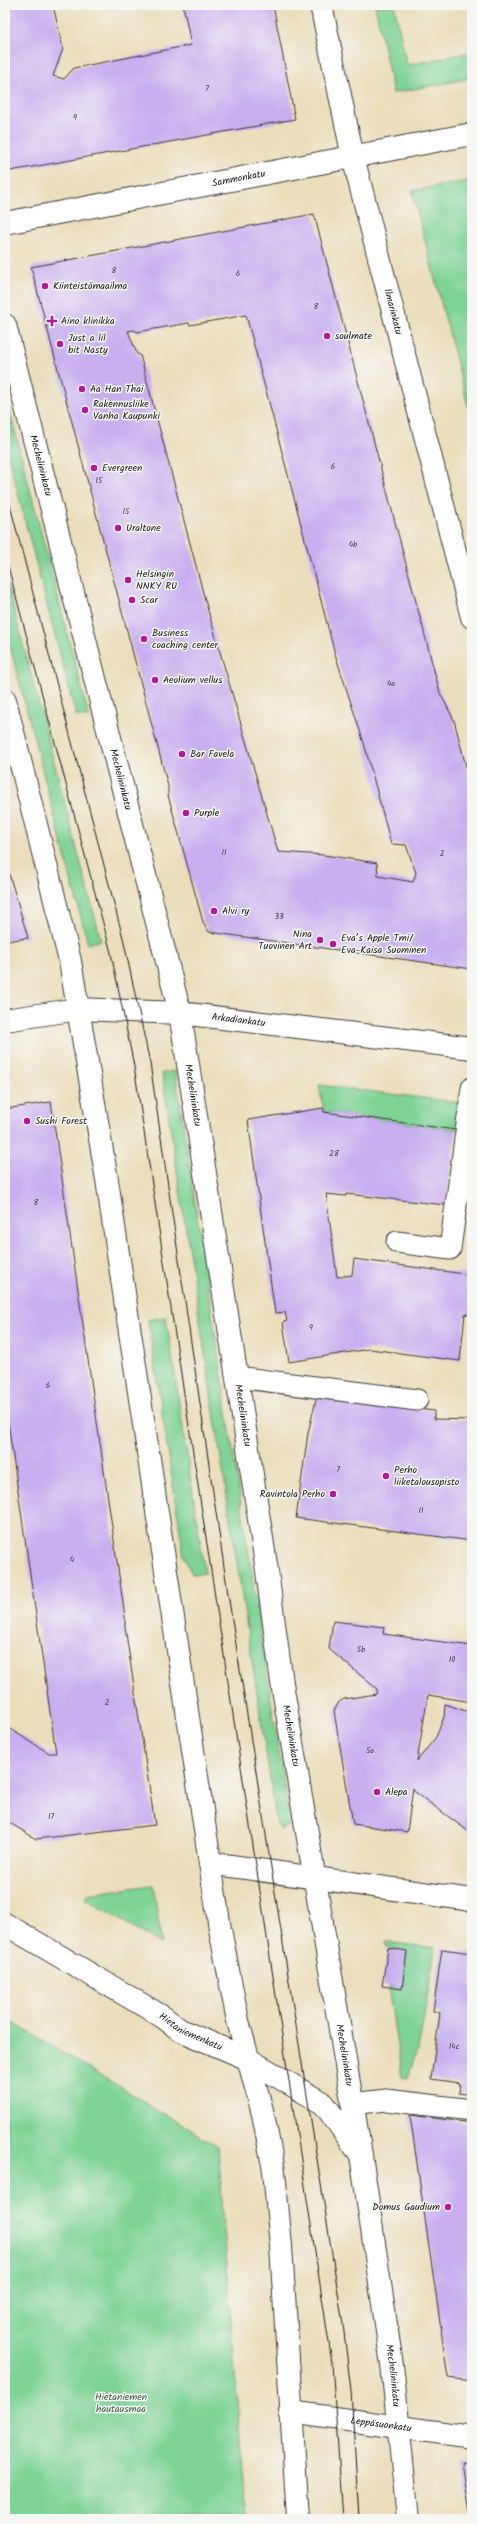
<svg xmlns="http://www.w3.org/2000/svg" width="477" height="2524" viewBox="0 0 477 2524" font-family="Kalam,sans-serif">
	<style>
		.green { fill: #7fd396; stroke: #4e7859 }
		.building { fill: #c7aff0; fill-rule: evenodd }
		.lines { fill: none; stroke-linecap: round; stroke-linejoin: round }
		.service-casing { stroke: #3b3934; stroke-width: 23 }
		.minor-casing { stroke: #3b3934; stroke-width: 24 }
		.tertiary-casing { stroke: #3b3934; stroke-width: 24 }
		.primary-casing { stroke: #3b3934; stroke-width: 24 }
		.service { stroke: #fff; stroke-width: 21 }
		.minor { stroke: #fff; stroke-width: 22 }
		.tertiary { stroke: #fff; stroke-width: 22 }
		.primary { stroke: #fff; stroke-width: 22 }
		.tram { stroke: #1c1c1c; stroke-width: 1 }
		.poi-dot { fill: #b5179e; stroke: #f6f6f2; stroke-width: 1.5 }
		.labels { text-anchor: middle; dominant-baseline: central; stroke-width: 3; stroke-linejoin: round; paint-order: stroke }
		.number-label { font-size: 8px; fill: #474151 }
		.street-label { font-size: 10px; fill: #1c1c1c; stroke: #f6f6f2 }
		.poi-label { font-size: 10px; fill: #1c1c1c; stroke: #f6f6f2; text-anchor: start }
		.park-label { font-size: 10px; fill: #3f5c47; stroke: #f6f6f2 }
	</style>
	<rect width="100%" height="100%" fill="#f6f6f2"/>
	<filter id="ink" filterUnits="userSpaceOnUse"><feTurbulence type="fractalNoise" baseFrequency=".025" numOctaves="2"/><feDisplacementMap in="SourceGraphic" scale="8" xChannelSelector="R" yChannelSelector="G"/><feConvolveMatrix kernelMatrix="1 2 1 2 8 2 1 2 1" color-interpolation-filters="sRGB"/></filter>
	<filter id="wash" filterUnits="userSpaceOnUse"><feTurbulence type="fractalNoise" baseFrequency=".012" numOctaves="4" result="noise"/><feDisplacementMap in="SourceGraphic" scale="16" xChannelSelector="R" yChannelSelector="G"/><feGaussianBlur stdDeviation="0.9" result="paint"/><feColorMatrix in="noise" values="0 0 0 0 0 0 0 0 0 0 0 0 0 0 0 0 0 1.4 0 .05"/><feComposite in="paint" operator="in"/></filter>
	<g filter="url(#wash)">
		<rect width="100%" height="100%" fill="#ebdebc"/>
		<g class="green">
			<path d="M375,5H394L407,65L472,52V78L393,93Z"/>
			<path d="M472,180V421L412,191Z"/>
			<path d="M5,393L89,717L76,716L5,444Z"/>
			<path d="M5,576L101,940L88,944L5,627Z"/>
			<path d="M175,1071L290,1825L281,1830L277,1824L162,1073Z"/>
			<path d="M319,1085L463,1103L456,1130L324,1112Z"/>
			<path d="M166,1317L205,1573L192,1574L184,1557L148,1320Z"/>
			<path d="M153,1885L162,1944L85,1899L87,1894Z"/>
			<path d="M385,1942L435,1948L420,2040L408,2078L402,2077L388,1987L402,1989L407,1952L388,1948Z"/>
			<path d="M5,2018L218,2146L246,2519H5Z"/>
		</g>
		<g id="blocks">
			<g class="building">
				<path d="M5,5H53L63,49L53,76L64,79L74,68L191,45L183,5H273L295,119L5,172Z"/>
				<path d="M314,214L440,693L454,720L472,790V969L209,932L203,922L168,795V786L31,267ZM246,315L335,654L364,743L391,844L406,845L416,873L413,882L378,876L377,863L324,855L278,852L205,600L140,355L137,354L128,331L134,330L137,332L189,323L190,325Z"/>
				<path d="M5,860L28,938L5,941Z"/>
				<path d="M51,1102L125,1617V1627L155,1825L36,1839L5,1820V1726L49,1753H56L5,1401V1109Z"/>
				<path d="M323,1108L324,1112L456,1130L446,1205L346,1194V1196L326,1194L337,1277L352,1275L354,1259L472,1275V1315L465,1314L460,1361L370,1349L289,1362L283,1322L287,1321L285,1312L275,1313L248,1120Z"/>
				<path d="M317,1396L434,1411V1419L472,1420V1541L296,1518L308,1433Z"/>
				<path d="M333,1621L384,1627L383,1634L472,1646V1702L428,1695L417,1761L436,1737L444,1717L445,1704L472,1713V1834L415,1792L413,1788L407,1832L353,1824L334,1711L339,1702L344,1699L376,1694L377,1689L329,1649Z"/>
				<path d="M388,1948L407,1951L402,1989L382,1986Z"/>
				<path d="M442,1949L472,1953V2095L459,2093L460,2083L431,2079L440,2013L433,2011Z"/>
				<path d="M410,2115L472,2123V2381L448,2378Z"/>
				<path d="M462,2462L472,2463V2519H471Z"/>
			</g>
		</g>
	</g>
	<g filter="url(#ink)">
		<use href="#blocks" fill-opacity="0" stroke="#3b3934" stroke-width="1"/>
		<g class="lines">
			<g class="service-casing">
				<g id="service">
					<path d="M397,1242L450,1249L472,1088"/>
					<path d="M237,1377L417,1400"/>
					<path d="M352,2104L386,2100L472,2110"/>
				</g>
			</g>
			<g class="minor-casing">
				<g id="minor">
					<path id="s1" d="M321,5L353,157L472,617"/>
					<path id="s2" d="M5,223L472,134"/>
					<path d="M5,1020L78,1009"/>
					<path id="s3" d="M5,1924L163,2017L180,2030L248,2059L324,2104L361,2155"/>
					<path id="s4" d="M290,2412L472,2437"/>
				</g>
			</g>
			<g class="tertiary-casing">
				<g id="tertiary">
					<path id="s5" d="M78,1009L180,1013L472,1048"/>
					<path d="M210,1863L472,1900"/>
				</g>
			</g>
			<g class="primary-casing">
				<g id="primary">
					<path id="s6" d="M5,325L180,1013L266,1564L282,1683L361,2155L392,2365L408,2519"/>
					<path d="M5,700L70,961L107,1180L220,1929L238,2021L263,2114L274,2171L281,2246L298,2519"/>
				</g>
			</g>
			<use href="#service" class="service"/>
			<use href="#minor" class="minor"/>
			<use href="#tertiary" class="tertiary"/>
			<use href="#primary" class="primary"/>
			<g class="tram">
				<path d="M5,486L123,938L150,1063L228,1594L343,2324L351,2391L359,2519"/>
				<path d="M5,555L111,953L134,1066L332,2363L343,2519"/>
			</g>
		</g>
	</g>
	<g class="poi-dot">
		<circle cx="45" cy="286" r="4"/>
		<path d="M50 315h4v4h4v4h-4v4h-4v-4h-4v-4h4z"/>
		<circle cx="327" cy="336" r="4"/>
		<circle cx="60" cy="344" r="4"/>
		<circle cx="82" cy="389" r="4"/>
		<circle cx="85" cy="410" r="4"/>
		<circle cx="94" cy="468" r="4"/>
		<circle cx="118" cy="528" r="4"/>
		<circle cx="128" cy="580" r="4"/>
		<circle cx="132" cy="600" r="4"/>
		<circle cx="144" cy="639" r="4"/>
		<circle cx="155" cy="680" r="4"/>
		<circle cx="182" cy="754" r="4"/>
		<circle cx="186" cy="813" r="4"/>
		<circle cx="214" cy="911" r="4"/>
		<circle cx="320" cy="940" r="4"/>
		<circle cx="333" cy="944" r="4"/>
		<circle cx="27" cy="1121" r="4"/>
		<circle cx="386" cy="1476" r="4"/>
		<circle cx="333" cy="1494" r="4"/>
		<circle cx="377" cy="1792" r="4"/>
		<circle cx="448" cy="2207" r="4"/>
	</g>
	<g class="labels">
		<g class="number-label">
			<text x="207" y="88">7</text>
			<text x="75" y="117">9</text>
			<text x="114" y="270">8</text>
			<text x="238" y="273">6</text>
			<text x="316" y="306">8</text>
			<text x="333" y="466">6</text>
			<text x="99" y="480">15</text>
			<text x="126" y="511">15</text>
			<text x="353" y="544">4b</text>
			<text x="391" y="683">4a</text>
			<text x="224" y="852">11</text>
			<text x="442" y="853">2</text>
			<text x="279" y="916">33</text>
			<text x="334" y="1153">28</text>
			<text x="36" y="1202">8</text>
			<text x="311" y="1327">9</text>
			<text x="48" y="1385">6</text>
			<text x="338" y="1469">7</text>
			<text x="421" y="1510">11</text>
			<text x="72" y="1559">4</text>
			<text x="361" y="1649">5b</text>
			<text x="452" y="1659">10</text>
			<text x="107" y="1702">2</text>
			<text x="370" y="1750">5a</text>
			<text x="51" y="1816">17</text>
			<text x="454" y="2046">14c</text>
		</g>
		<g class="street-label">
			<text stroke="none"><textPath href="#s2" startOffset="238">Sammonkatu</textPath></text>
			<text stroke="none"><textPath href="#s1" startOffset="315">Ilmarinkatu</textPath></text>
			<text stroke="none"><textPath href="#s6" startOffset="145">Mechelininkatu</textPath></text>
			<text stroke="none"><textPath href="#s6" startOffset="469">Mechelininkatu</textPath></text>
			<text stroke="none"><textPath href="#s5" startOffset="161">Arkadiankatu</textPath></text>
			<text stroke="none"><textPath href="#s6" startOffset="793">Mechelininkatu</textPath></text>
			<text stroke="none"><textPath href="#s6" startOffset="1117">Mechelininkatu</textPath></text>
			<text stroke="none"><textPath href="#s6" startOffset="1441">Mechelininkatu</textPath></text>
			<text stroke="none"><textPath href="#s3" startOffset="215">Hietaniemenkatu</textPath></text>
			<text stroke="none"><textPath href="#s6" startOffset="1765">Mechelininkatu</textPath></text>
			<text stroke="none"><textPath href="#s6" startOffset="2089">Mechelininkatu</textPath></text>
			<text stroke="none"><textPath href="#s4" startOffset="92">Leppäsuonkatu</textPath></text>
		</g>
		<g class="poi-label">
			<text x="53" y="286">Kiinteistömaailma</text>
			<text x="61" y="321">Aino klinikka</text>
			<text x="335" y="336">soulmate</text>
			<text x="68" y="338">Just a lil<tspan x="68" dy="12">bit Nasty</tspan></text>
			<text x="90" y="389">Aa Han Thai</text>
			<text x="93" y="404">Rakennusliike<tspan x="93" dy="12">Vanha Kaupunki</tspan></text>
			<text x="102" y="468">Evergreen</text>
			<text x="126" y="528">Uraltone</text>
			<text x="136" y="574">Helsingin<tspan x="136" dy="12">NNKY RU</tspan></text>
			<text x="140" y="600">Scar</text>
			<text x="152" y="633">Business<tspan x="152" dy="12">coaching center</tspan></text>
			<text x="163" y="680">Aeolium vellus</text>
			<text x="190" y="754">Bar Favela</text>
			<text x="194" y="813">Purple</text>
			<text x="222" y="911">Alvi ry</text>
			<text x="312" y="934" text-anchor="end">Nina<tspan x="312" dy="12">Tuovinen Art</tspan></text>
			<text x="341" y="938">Eva’s Apple Tmi/<tspan x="341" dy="12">Eva-Kaisa Suominen</tspan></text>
			<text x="35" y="1121">Sushi Forest</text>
			<text x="394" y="1470">Perho<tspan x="394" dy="12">liiketalousopisto</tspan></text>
			<text x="325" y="1494" text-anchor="end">Ravintola Perho</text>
			<text x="385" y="1792">Alepa</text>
			<text x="440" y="2207" text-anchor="end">Domus Gaudium</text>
		</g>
		<g class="park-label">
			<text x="121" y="2397">Hietaniemen<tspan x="121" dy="12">hautausmaa</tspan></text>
		</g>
	</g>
	<rect width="477" height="2524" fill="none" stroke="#f6f6f2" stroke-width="20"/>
</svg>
